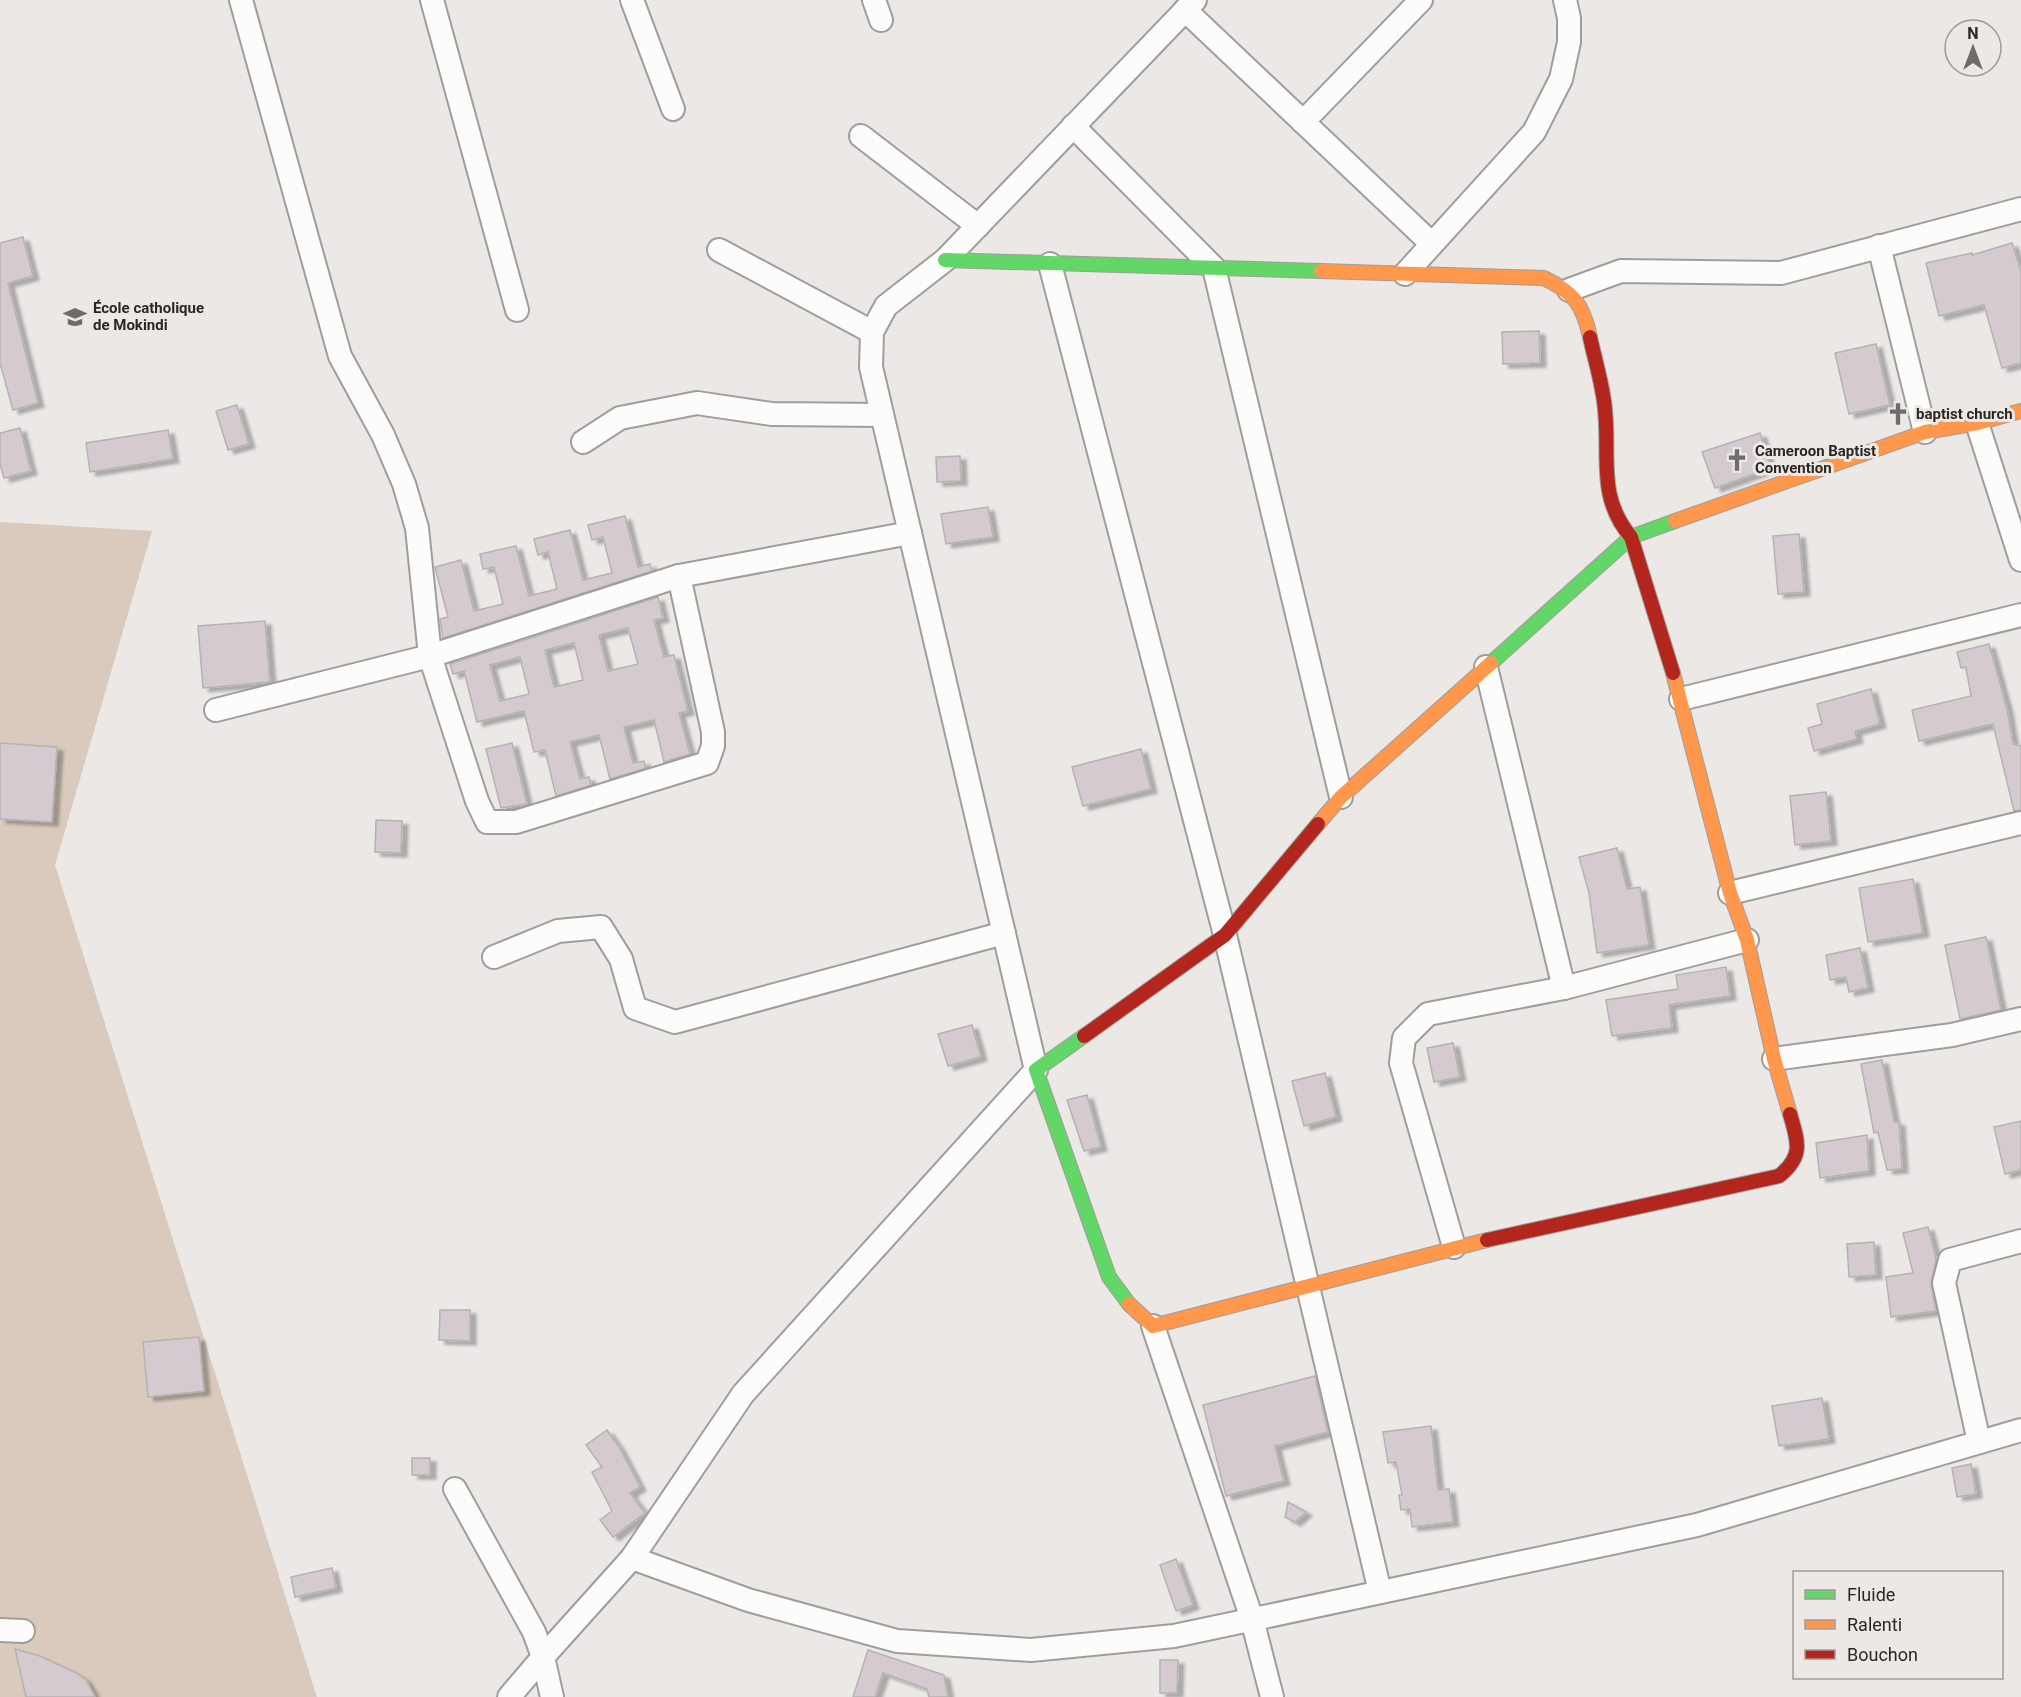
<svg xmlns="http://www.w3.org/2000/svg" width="2021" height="1697" viewBox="0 0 2021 1697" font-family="Roboto,sans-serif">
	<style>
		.green { fill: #d9cabd }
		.building { fill: #d4cacf; stroke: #b5b3b2; stroke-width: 1.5; fill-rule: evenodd; filter: url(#shadow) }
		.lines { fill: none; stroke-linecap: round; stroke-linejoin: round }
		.street-casing { stroke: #a09e9c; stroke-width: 26 }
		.fast-casing { stroke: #a09e9c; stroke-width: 16 }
		.slow-casing { stroke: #a09e9c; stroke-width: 16 }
		.jam-casing { stroke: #a09e9c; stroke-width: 16 }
		.street { stroke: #fcfcfb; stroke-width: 22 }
		.fast { stroke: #63d668; stroke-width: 14 }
		.slow { stroke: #ff974d; stroke-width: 14 }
		.jam { stroke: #b3261e; stroke-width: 14 }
		.labels { text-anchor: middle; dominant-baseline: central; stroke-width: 6; stroke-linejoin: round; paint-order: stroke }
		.poi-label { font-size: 15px; font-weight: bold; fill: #2a2827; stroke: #ede8e4; text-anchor: start }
	</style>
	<defs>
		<filter id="shadow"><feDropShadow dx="6" dy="4" stdDeviation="1.5" flood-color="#0004"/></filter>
	</defs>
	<rect width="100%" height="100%" fill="#ebe8e6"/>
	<path class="green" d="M0,522L152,531L55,865L317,1697H0Z"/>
	<g class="building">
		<path d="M23,237L33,276L8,283L38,403L13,410L0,363V243Z"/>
		<path d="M2012,243L2021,271V363L2002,368L1984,305L1939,316L1926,263L1972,253V255Z"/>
		<path d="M1539,331L1540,363L1503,364L1502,332Z"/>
		<path d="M1876,344L1890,405L1849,414L1835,353Z"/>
		<path d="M237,405L249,444L228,450L216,411Z"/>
		<path d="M20,428L31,471L4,478L0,464V433Z"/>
		<path d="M168,430L173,459L90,472L86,443Z"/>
		<path d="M1760,433L1771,468L1715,488L1702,452Z"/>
		<path d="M960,456L961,481L937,482L936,457Z"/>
		<path d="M988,507L993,537L946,544L941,514Z"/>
		<path d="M625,516L638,567L650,564L652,571L443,638L440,619L448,617L435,567L461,560L474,611L503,604L494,567L483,569L480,554L516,546L529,596L557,589L548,552L538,555L534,539L570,530L583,580L612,573L603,537L592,540L588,525Z"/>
		<path d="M1799,534L1804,592L1778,594L1773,536Z"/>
		<path d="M658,597L663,618L654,620L664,657L674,655L688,711L679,713L690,754L664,762L654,720L624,727L633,763L644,761L646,768L610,779L599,735L570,742L580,779L589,777L591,785L556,796L545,750L534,752L524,711L477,722L464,671L453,674L450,664ZM628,628L638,664L608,671L599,635ZM574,643L583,680L554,687L545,650ZM520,657L529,694L500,701L490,665Z"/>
		<path d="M265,621L270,682L203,688L198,626Z"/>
		<path d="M1989,644L2007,709L2013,744L2021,746V810L2014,811L1993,724L1919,741L1912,710L1971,696L1966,667L1961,668L1957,652Z"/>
		<path d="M1871,689L1880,724L1855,731L1857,739L1814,751L1808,728L1822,724L1817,704Z"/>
		<path d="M0,743L57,747L52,822L0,819Z"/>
		<path d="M512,743L527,804L501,808L486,749Z"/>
		<path d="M1141,749L1151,789L1083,806L1072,767Z"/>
		<path d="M1826,792L1831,841L1795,845L1790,796Z"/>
		<path d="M376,820L402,821L401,853L375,852Z"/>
		<path d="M1617,848L1627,889L1640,887L1649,945L1597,953L1589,893L1579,857Z"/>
		<path d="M1913,879L1923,933L1868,942L1859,888Z"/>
		<path d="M1986,937L2001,1010L1960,1019L1945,945Z"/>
		<path d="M1860,948L1868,988L1849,992L1846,977L1830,980L1826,955Z"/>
		<path d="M1726,967L1730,996L1669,1005L1672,1028L1612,1036L1606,1000L1678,989L1676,975Z"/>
		<path d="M972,1025L981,1057L948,1066L938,1034Z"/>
		<path d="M1453,1043L1460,1077L1434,1082L1427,1048Z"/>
		<path d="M1882,1060L1894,1122H1899L1902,1169L1887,1170L1878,1132L1874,1133L1861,1064Z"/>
		<path d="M1325,1073L1336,1117L1304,1126L1292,1081Z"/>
		<path d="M1087,1095L1101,1147L1084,1151L1067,1100Z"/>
		<path d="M2021,1121V1170L2005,1174L1994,1127Z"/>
		<path d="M1867,1135L1869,1171L1820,1178L1816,1143Z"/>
		<path d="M1928,1227L1936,1259L1931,1285L1936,1311L1891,1317L1886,1277L1913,1273L1903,1233Z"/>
		<path d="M1874,1242L1876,1275L1849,1277L1847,1244Z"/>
		<path d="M440,1310H470V1341L439,1340Z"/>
		<path d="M199,1337L204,1391L148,1397L143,1342Z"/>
		<path d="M1315,1376L1328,1432L1275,1446L1284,1481L1226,1496L1203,1405Z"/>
		<path d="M1822,1398L1829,1439L1779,1446L1772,1406Z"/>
		<path d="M1431,1426L1438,1490L1449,1489L1453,1522L1412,1527L1410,1509L1401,1510L1399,1495H1402L1396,1462L1388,1463L1383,1432Z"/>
		<path d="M607,1430L619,1447L640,1487L630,1493L645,1513L613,1537L600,1520L612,1511L592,1472L602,1467L586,1445Z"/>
		<rect x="412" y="1458" width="18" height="17"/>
		<path d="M1971,1464L1976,1494L1957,1497L1952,1468Z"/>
		<path d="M1288,1502L1306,1512L1295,1522L1285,1517Z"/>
		<path d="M1176,1559L1193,1605L1176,1611L1160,1565Z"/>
		<path d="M332,1568L336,1588L295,1597L291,1577Z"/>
		<path d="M15,1649L40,1656L76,1673L86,1680L95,1697H26Z"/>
		<path d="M868,1650L944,1675L948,1697H929L927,1689L883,1673L875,1697H853Z"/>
		<path d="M1160,1660H1178L1177,1693H1160Z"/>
	</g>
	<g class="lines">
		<g class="street-casing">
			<g id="street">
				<path d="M241,0L340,356L383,435L404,484L417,528L430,656L477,801L487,822H516L707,763L713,746V732L679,576"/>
				<path d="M432,0L517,310"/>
				<path d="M632,0L673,109"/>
				<path d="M874,0L881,20"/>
				<path d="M1195,0L945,260L886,306L872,332L871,367L1036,1070L743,1394L632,1558L748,1600L897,1641L1031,1650L1174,1636L1697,1525L2021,1430"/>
				<path d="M1185,10L1432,244"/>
				<path d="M1303,122L1421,0"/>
				<path d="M1073,126L1214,268L1341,797"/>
				<path d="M861,136L978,226"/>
				<path d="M1879,246L1925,432"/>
				<path d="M719,250L872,332"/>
				<path d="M1050,264L1225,935L1380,1592"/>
				<path d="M1405,274L1534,132L1561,79L1569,42V18L1565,0"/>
				<path d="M1569,290L1621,271L1781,273L2021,209"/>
				<path d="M1977,423L2021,560"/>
				<path d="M583,442L620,418L697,403L772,414L882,415"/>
				<path d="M1486,667L1564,988"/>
				<path d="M1681,699L2021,615"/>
				<path d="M216,710L430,656L679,576L910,533"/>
				<path d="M1730,893L2021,823"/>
				<path d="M494,957L558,931L601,927L621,959L635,1008L675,1022L1004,933"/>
				<path d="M1774,1059L1952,1035L2021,1019"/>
				<path d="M1454,1247L1401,1063L1404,1038L1428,1014L1564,988L1747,940"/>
				<path d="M1153,1326L1252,1619L1272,1697"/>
				<path d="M1979,1442L1944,1283L1950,1260L2021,1241"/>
				<path d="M455,1489L534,1632L543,1657L632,1558"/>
				<path d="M0,1630L23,1631"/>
				<path d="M543,1657L552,1697"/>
				<path d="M509,1697L543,1657"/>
			</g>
		</g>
		<g class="fast-casing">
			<g id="fast">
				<path d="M945,260L1321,271"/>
				<path d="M1491,663L1631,537L1675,521"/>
				<path d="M1084,1036L1036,1070L1109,1277L1129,1304"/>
			</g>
		</g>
		<g class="slow-casing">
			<g id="slow">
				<path d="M1321,271L1544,278C1573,292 1583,304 1590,337"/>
				<path d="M1675,521L1925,432L1977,423L2021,411"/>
				<path d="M1673,673L1730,893L1747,940L1774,1059L1790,1114"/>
				<path d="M1318,824L1341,797L1491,663"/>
				<path d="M1129,1304L1153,1326L1487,1240"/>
			</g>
		</g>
		<g class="jam-casing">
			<g id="jam">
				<path d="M1590,337C1595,361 1603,385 1605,410C1610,457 1597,497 1631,537L1673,673"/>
				<path d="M1084,1036L1225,935L1318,824"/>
				<path d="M1487,1240L1779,1176C1804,1156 1798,1142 1790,1114"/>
			</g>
		</g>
		<use href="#street" class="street"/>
		<use href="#fast" class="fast"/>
		<use href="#slow" class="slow"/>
		<use href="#jam" class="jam"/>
	</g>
	<defs>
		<g id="school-bare" transform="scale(1.8)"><path d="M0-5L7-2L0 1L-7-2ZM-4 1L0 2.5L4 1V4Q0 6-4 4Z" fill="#6e6b6a" stroke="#ede8e4" stroke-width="2.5" paint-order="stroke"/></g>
		<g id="church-bare" transform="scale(1.8)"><path d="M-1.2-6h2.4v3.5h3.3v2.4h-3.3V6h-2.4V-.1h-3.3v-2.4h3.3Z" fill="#6e6b6a" stroke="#ede8e4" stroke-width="2.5" paint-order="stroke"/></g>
	</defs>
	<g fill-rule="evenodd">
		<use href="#school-bare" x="75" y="317"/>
		<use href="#church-bare" x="1898" y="414"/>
		<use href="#church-bare" x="1737" y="460"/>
	</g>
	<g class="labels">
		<g class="poi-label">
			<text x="93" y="308">École catholique<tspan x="93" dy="17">de Mokindi</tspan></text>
			<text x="1916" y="414">baptist church</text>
			<text x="1755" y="451">Cameroon Baptist<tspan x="1755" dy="17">Convention</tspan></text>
		</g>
	</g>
	<rect x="1793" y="1571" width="210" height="108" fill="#ede8e4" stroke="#9f9b98" stroke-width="1.5"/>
	<rect x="1805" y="1590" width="30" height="9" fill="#63d668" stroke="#9f9b98" stroke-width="1.5"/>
	<text x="1847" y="1601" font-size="18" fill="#2a2827">Fluide</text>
	<rect x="1805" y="1620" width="30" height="9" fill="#ff974d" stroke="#9f9b98" stroke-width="1.5"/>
	<text x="1847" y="1631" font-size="18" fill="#2a2827">Ralenti</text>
	<rect x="1805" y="1650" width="30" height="9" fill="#b3261e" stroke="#9f9b98" stroke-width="1.5"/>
	<text x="1847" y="1661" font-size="18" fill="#2a2827">Bouchon</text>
	<g transform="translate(1973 48)"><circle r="28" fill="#ede8e4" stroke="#9f9b98" stroke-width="1.5"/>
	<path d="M0-4.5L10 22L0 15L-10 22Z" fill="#6e6b6a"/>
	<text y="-9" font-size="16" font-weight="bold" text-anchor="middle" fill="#2a2827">N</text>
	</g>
</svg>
